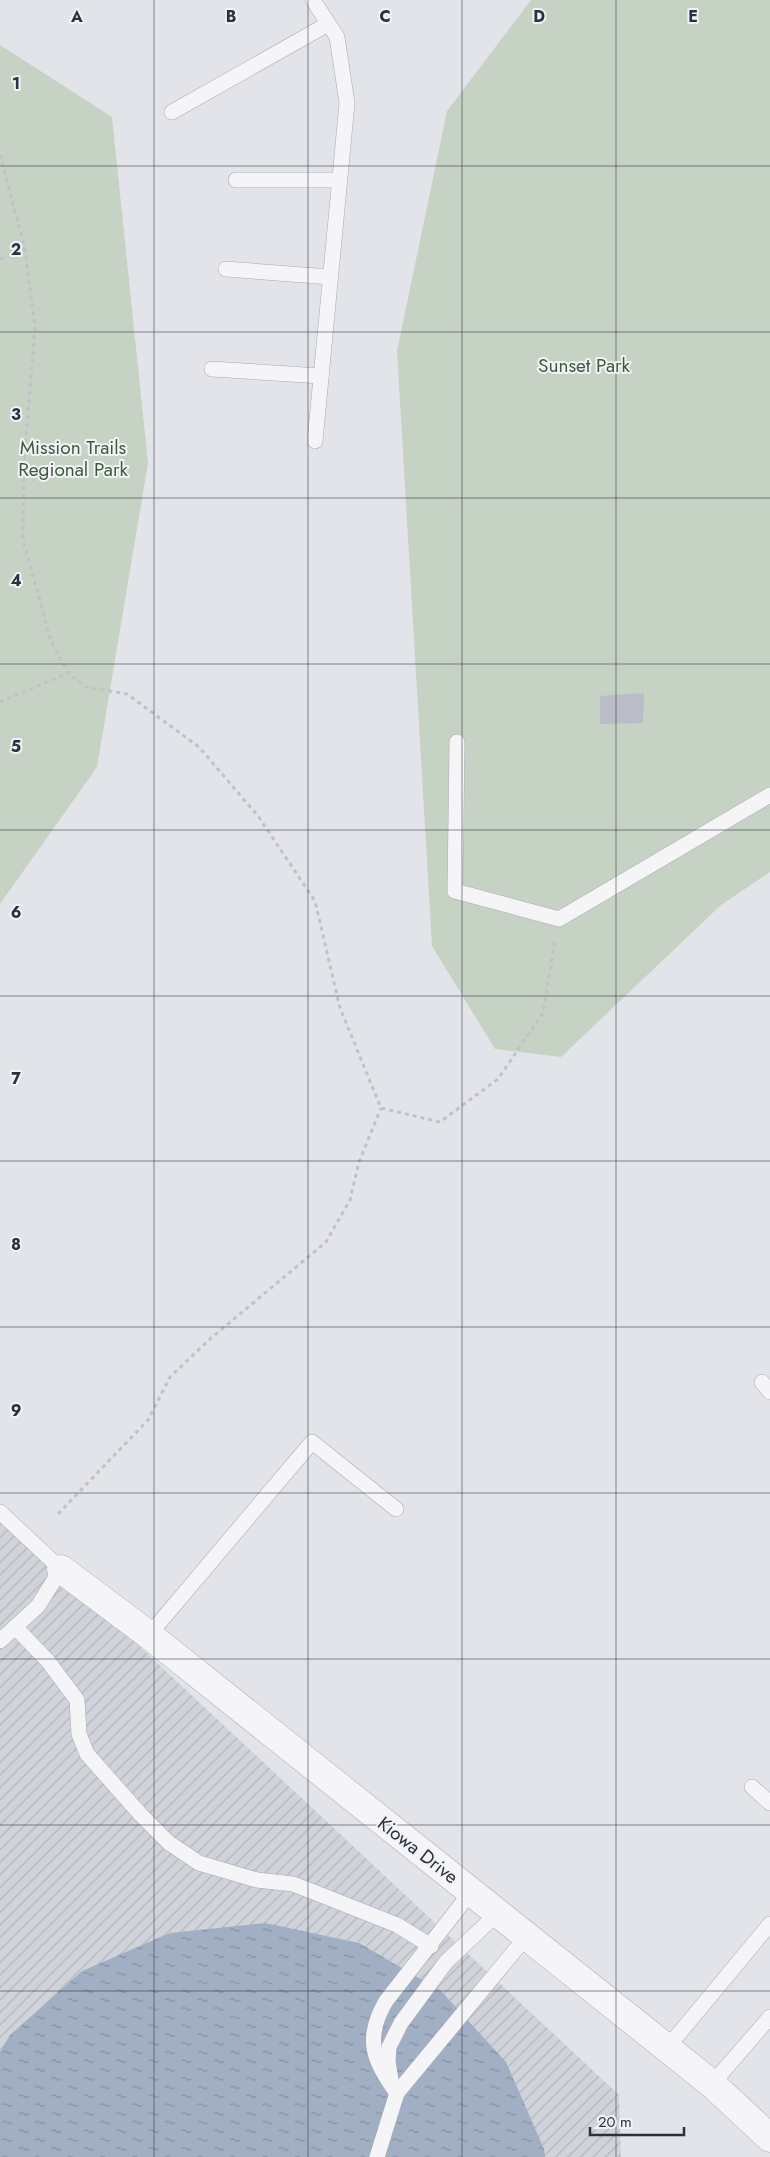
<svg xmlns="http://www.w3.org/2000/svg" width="770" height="2157" viewBox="0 0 770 2157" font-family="Jost,sans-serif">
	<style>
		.industrial { fill: url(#industrial-furrows) }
		.green { fill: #c6d2c4 }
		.water { fill: url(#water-ripples) }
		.building { fill: #babdc5 }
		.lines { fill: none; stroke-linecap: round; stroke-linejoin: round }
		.service-casing { stroke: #a8abb3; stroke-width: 16 }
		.minor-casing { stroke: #a8abb3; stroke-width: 29 }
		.path { stroke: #c1c2c8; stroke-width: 3; stroke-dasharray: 4 4; stroke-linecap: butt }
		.service { stroke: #f5f5f8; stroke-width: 15 }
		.minor { stroke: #f5f5f8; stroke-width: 28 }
		.grid { fill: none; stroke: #2c313f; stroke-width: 1; stroke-opacity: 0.55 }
		.labels { text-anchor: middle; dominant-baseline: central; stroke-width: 4; stroke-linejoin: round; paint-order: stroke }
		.park-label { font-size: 19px; fill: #3d593b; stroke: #f2f3f7 }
		.street-label { font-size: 19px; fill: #2c313f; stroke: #f2f3f7 }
		.grid-label { font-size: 16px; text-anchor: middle; font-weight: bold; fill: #2c313f; stroke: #f2f3f7; stroke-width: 4; stroke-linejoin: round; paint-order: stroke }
	</style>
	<defs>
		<pattern id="industrial-furrows" width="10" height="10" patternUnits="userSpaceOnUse" patternTransform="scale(1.25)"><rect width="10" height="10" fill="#d1d3db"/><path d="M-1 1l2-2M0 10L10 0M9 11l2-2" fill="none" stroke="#b4b6bd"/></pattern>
		<pattern id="water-ripples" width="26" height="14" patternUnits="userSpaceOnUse" patternTransform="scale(1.25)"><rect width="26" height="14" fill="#a1afc5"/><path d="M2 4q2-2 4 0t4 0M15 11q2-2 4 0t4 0" fill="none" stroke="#838fa1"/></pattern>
	</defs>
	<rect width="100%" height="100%" fill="#e2e4e9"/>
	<path class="industrial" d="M0,1516L619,2095L621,2157H0Z"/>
	<g class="green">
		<path d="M531,0H770V872L721,905L561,1057L495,1049L432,946L397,351L447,111Z"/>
		<path d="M0,45L112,117L148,463L97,767L0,904Z"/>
	</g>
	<path class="water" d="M265,1923L359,1943L441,1991L506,2062L544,2149L545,2157H0V2052L10,2035L82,1971L170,1933Z"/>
	<path class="building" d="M644,693L643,723L600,724V696Z"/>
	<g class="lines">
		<g class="service-casing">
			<g id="service">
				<path d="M313,0L337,37L347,103L315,441"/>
				<path d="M172,112L328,24"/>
				<path d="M236,180H339"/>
				<path d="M226,269L330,277"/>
				<path d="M212,369L321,376"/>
				<path d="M457,742L455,891L559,919L770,795"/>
				<path d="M762,1382L770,1392"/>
				<path d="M0,1512L61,1569L38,1606L0,1641"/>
				<path d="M15,1627L47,1660L77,1700L79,1734L87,1754L141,1815L169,1843L199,1863L257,1880L293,1884L334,1900L397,1925L431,1946"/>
				<path d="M149,1635L312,1442L396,1509"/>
				<path d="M752,1787L770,1803"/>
				<path d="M667,2048L770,1924"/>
				<path d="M391,2080L388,2062L389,2047L401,2023L446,1962L498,1913"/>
				<path d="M712,2084L770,2017"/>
				<path d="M397,2093C373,2061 364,2038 386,2001L471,1892"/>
				<path d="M377,2157L397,2093L526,1937"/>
			</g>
		</g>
		<g class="minor-casing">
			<path id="minor" d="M61,1569L149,1635L712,2084L770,2138"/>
		</g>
		<g class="path">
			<path d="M0,155L25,249L35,327L24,462L23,540L51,641L68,673L85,687L127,694L199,747L258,816L315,901L340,1008L381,1108L440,1122L498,1079L543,1013L555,941"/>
			<path d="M0,259L25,249"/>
			<path d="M0,702L68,673"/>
			<path d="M58,1514L148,1420L170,1377L210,1339L326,1242L350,1200L359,1162L381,1108"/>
		</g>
		<use href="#service" class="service"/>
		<use href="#minor" class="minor"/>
	</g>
	<path class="grid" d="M154,0V2157M308,0V2157M462,0V2157M616,0V2157M0,166H770M0,332H770M0,498H770M0,664H770M0,830H770M0,996H770M0,1161H770M0,1327H770M0,1493H770M0,1659H770M0,1825H770M0,1991H770"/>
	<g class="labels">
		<g class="park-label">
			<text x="584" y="365">Sunset Park</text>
			<text x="73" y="447">Mission Trails<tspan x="73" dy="22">Regional Park</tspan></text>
		</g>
		<g class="street-label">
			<text transform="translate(418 1850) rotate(38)">Kiowa Drive</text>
		</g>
	</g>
	<g class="grid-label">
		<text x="77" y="22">A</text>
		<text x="231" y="22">B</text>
		<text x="385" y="22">C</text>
		<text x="539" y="22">D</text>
		<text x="693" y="22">E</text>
		<text x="16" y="89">1</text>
		<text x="16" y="255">2</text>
		<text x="16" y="420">3</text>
		<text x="16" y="586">4</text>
		<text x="16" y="752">5</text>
		<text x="16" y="918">6</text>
		<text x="16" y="1084">7</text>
		<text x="16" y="1250">8</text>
		<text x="16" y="1416">9</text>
	</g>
	<path d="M590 2127v8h94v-8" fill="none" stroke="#2c313f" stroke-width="2.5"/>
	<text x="598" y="2127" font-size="15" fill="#2c313f" stroke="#f2f3f7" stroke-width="4" paint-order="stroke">20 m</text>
</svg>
